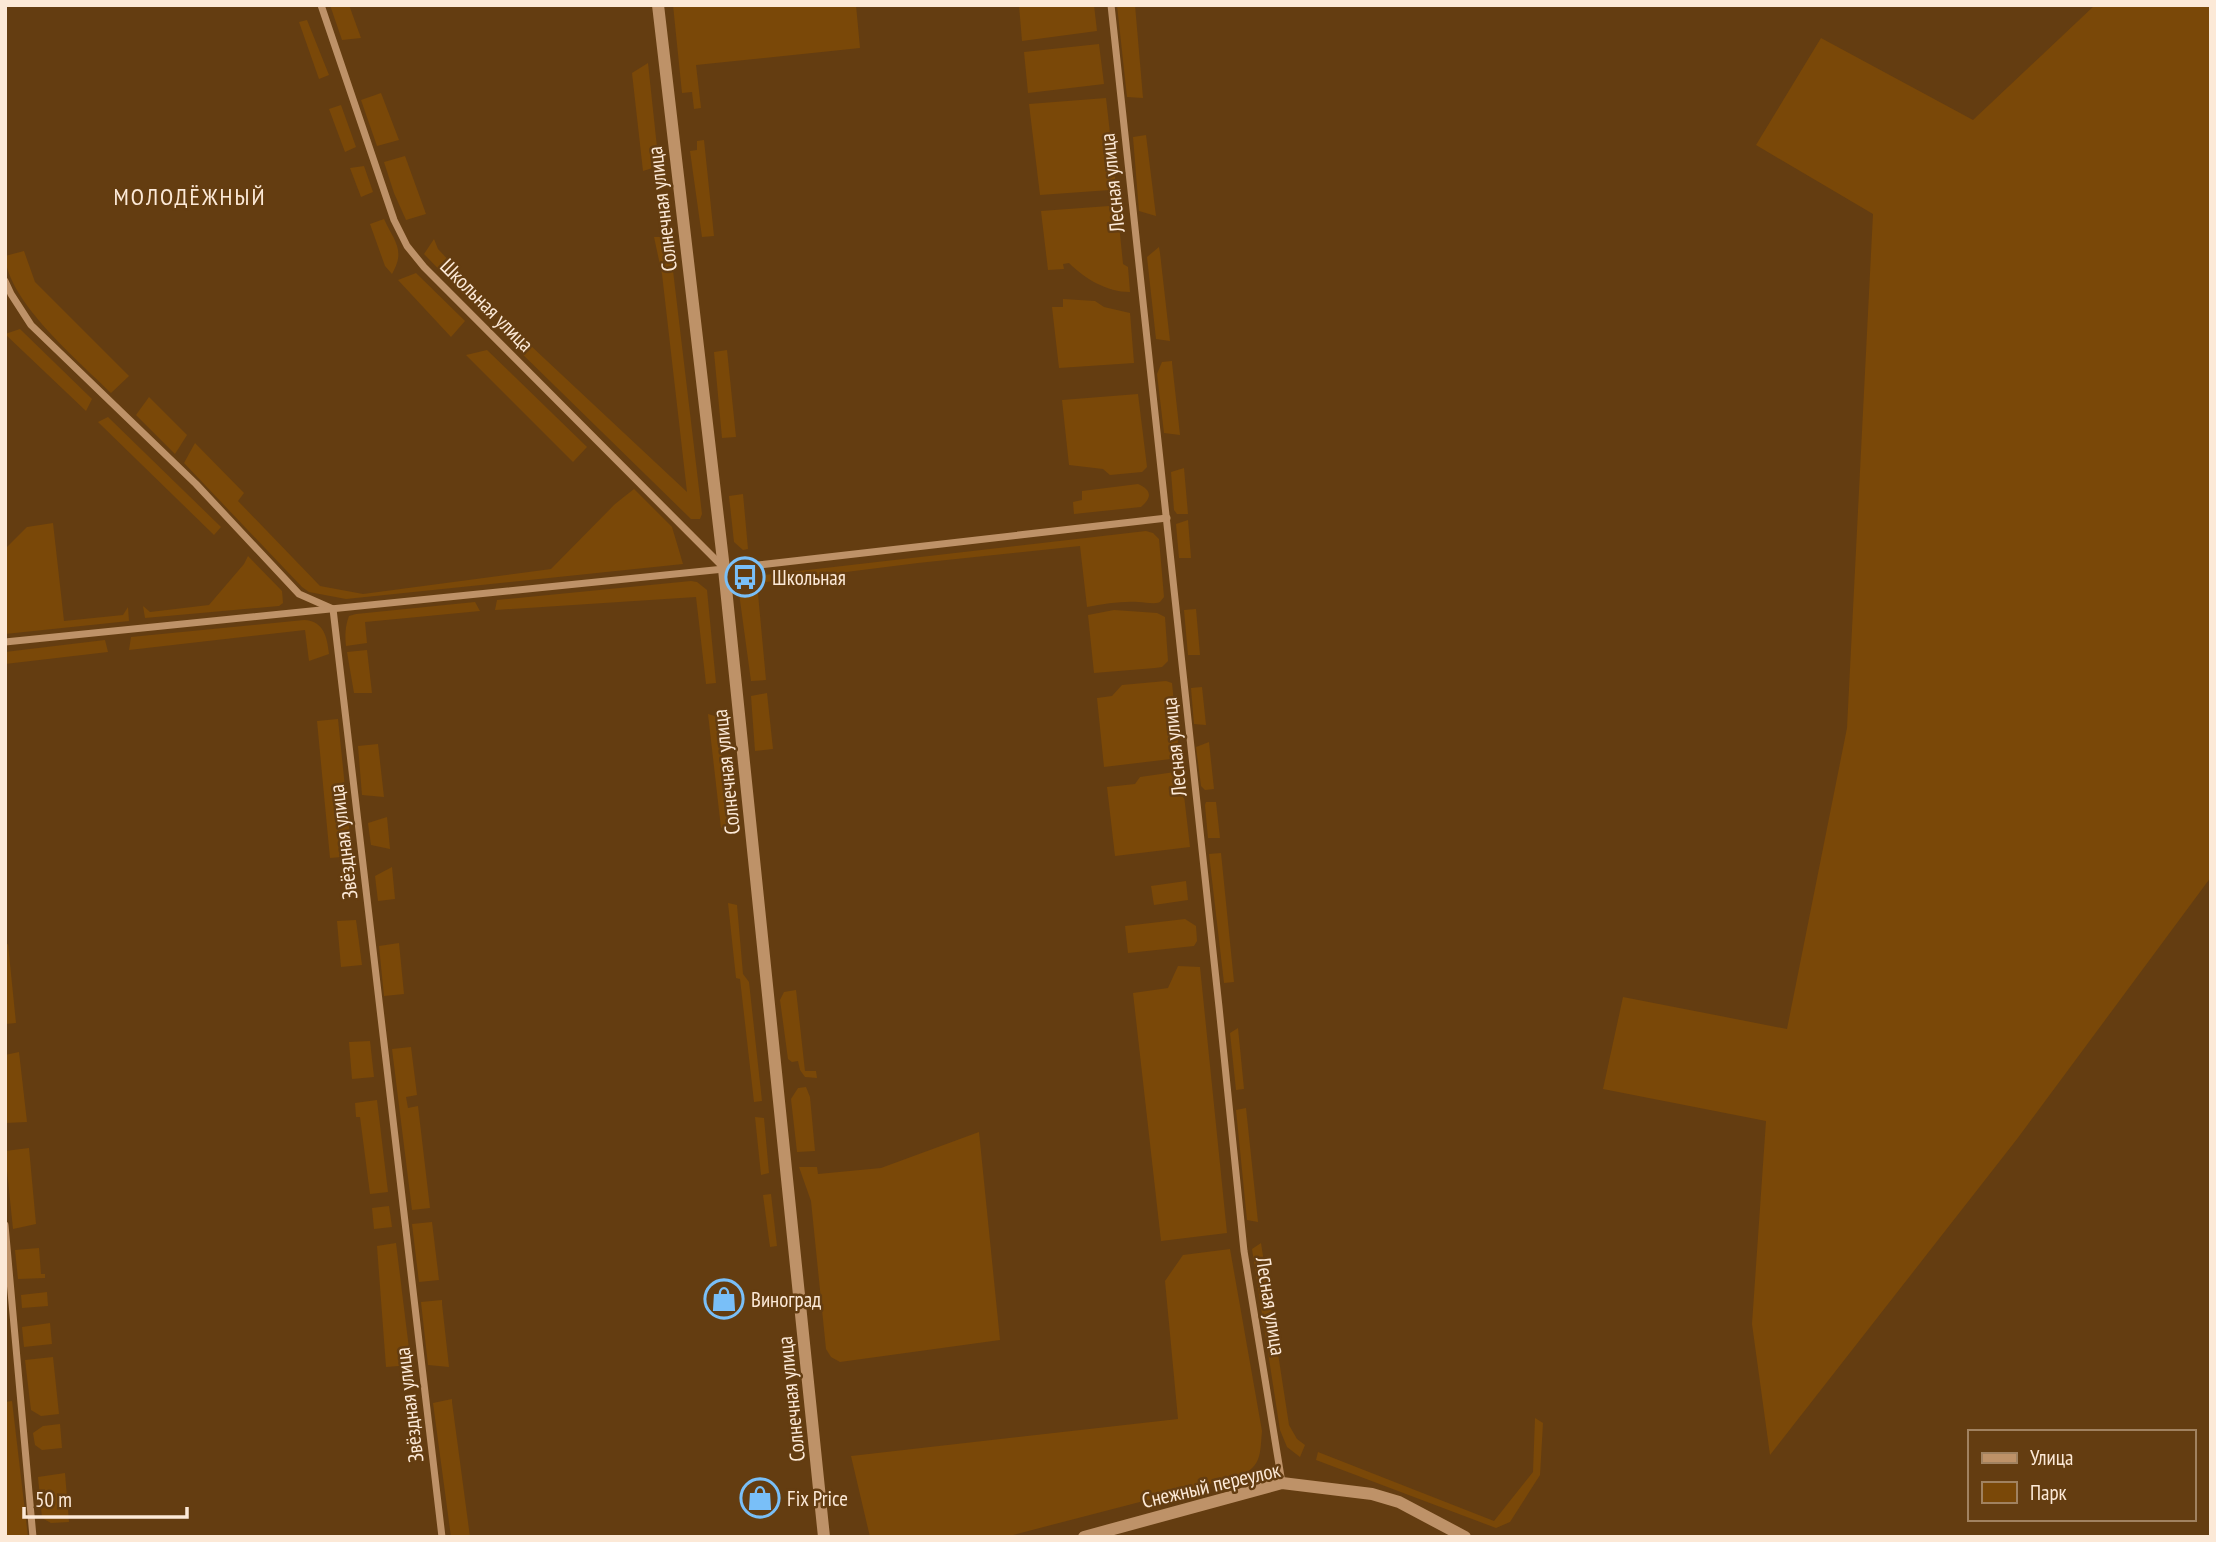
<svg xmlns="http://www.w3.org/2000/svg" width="2216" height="1542" viewBox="0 0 2216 1542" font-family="'PT Sans Narrow',sans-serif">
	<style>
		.green { fill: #7a4808 }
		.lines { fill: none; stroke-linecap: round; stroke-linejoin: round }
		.minor { stroke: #be9268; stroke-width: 7 }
		.tertiary { stroke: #be9268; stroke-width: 12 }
		.labels { text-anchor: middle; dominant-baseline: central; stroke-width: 5; stroke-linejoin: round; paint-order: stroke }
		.street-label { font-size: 21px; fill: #fce9d7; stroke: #643d11 }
		.poi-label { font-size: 21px; fill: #fce9d7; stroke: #643d11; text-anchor: start }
		.quarter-label { font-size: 24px; letter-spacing: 2px; fill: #fce9d7; stroke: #643d11 }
	</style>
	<rect width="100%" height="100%" fill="#643d11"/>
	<g class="green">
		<path d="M330,5H349L361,38L342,40Z"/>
		<path d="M673,5H856L860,48L696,65L701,108L694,109L692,92L682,93Z"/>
		<path d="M1019,5H1094L1097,31L1022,41Z"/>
		<path d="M1117,5H1135L1143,98L1127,97Z"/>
		<path d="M2095,5H2211V877L2017,1139L1770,1455L1752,1324L1766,1121L1603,1089L1623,997L1787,1029L1847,728L1873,214L1756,145L1821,38L1973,120Z"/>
		<path d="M307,20L329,75L319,79L299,22Z"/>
		<path d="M1099,44L1104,84L1028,93L1024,52Z"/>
		<path d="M648,63L659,166L643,171L632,73Z"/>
		<path d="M381,93L399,140L377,146L361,100Z"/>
		<path d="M1106,98L1116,186L1110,190L1040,195L1029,104Z"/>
		<path d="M341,105L356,147L345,152L329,109Z"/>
		<path d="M1146,135L1156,216L1139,211L1133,137Z"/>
		<path d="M704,140L714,236L702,237L690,151L697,150V141Z"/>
		<path d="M405,156L426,214L406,220L394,193L384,162Z"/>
		<path d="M364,166L373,192L361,197L350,168Z"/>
		<path d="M1109,206L1118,214L1123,264L1128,267L1130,292C1107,292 1085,279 1069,263L1063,264L1064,269L1048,270L1041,211Z"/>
		<path d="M384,219C394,241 406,250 392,274L385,266L370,224Z"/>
		<path d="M654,237H669L702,514L700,519H691L511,343L515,331L687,492L662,274Z"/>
		<path d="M434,239L438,249L498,313L489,321L424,254Z"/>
		<path d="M1159,247L1160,253L1170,341L1156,339L1147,257Z"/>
		<path d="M24,251L35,282L129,376L111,393C79,361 8,302 5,256Z"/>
		<path d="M416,273L465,321L451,337L398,280Z"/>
		<path d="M1063,299L1095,301L1104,307L1130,313L1134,363L1059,368L1052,307H1063Z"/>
		<path d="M20,329L92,399L86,411L5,334Z"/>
		<path d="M487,350L587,447L573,462L466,355Z"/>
		<path d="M727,350L736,437L722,438L714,352Z"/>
		<path d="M1172,361V363L1180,435L1164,433L1157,374L1162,362Z"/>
		<path d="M1138,394L1147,467L1142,472L1110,475L1103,469L1069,465L1062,400Z"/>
		<path d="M149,397L187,435L175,454L136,415Z"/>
		<path d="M108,417L221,527L214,535L98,422Z"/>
		<path d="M195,443L244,493L238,501L320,586L363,594L551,569L615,504L634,489L672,527L683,564L346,599L309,592L302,587L184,463Z"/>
		<path d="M1184,468L1188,514H1177L1174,510L1171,472Z"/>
		<path d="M1138,484C1152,490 1152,498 1141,507L1074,514L1073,502L1082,500V491Z"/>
		<path d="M743,494L748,549L743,550L734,542L729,496Z"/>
		<path d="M1188,520L1191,558H1179L1176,524Z"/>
		<path d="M53,523L64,621L123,615L128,607L129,621L5,634V549L27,527Z"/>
		<path d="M1146,531L1153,533L1159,539L1164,597L1160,602C1152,605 1147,602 1138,602C1121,601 1104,604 1087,607L1080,546L918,563L757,583L766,680L751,681L739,593L745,583L756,576Z"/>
		<path d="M248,556L282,591L283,603L279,606L145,618L143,606L150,612L209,605L244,564Z"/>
		<path d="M691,581L697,582L707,590L716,683L706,684L696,597L495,610L497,600Z"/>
		<path d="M475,602L480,611L365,622L367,643L346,646C345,635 345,627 349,616L356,614Z"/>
		<path d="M1196,609L1200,655H1188L1184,610Z"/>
		<path d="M1114,610L1157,613L1165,617L1168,661L1162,667L1155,668L1094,673L1088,615Z"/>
		<path d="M304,620C324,621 327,637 329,654L309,661L305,630L129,650L131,637Z"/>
		<path d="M105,640L108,652L5,664V652Z"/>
		<path d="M367,650L372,693H354L347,652Z"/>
		<path d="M1166,681L1172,683L1179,753L1171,759L1104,767L1097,698L1112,696L1122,685Z"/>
		<path d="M1202,687L1206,725L1194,724L1191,688Z"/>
		<path d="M767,693L773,749L755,751L751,696Z"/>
		<path d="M708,714L718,717L729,825L721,828Z"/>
		<path d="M338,719L352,856L330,858L317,721Z"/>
		<path d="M1209,742L1214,789L1205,790L1201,786L1196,747Z"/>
		<path d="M378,744L384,797L362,795L358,746Z"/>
		<path d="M1175,772L1182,778L1190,847L1115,856L1107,787L1135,784L1140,777Z"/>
		<path d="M1206,802H1216L1220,838H1208L1205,805Z"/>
		<path d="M387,817L390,849L371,845L368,823Z"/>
		<path d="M1221,853L1234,982L1224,983L1209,854Z"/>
		<path d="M392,867L395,899L378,901L375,876Z"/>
		<path d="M1186,881L1188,900L1154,905L1151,886Z"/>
		<path d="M728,903L737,905L743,974L749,982L762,1101L754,1102L740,979L736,978Z"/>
		<path d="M1185,919L1196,926L1197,941L1194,946L1128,953L1125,926Z"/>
		<path d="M356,920L362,965L341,967L337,921Z"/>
		<path d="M399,943L404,994L384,996L379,946Z"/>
		<path d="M8,944L16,1023L5,1024V945Z"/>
		<path d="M1178,966L1200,967L1227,1233L1161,1241L1133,993L1168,988Z"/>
		<path d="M796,990L805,1071H816L817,1078L805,1077L800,1070L798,1061L792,1062L788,1059L780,1000L784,992Z"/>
		<path d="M1238,1028L1244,1089L1236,1090L1230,1033Z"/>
		<path d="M370,1041L374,1077L352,1079L349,1042Z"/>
		<path d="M411,1047L417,1095L406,1097L408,1108L418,1106L430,1208L412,1210L392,1049Z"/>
		<path d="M19,1052L27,1122L5,1123V1055Z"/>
		<path d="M806,1087L810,1097L815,1151L797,1152L791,1099L798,1088Z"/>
		<path d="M377,1100L388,1192L370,1194L360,1117H356L355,1103Z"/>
		<path d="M1246,1108L1258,1222L1247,1220L1236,1110Z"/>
		<path d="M755,1117L764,1118L769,1173L761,1175Z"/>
		<path d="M979,1132L1000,1340L840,1362L831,1357L826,1349L811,1201L799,1167H817L818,1174L881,1168Z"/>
		<path d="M29,1148L36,1224L13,1229L5,1151Z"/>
		<path d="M771,1194L777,1246L770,1247L763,1195Z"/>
		<path d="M389,1206L392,1227L374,1229L372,1208Z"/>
		<path d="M432,1222L439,1280L419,1282L412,1224Z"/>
		<path d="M396,1243L411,1365L386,1367L377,1246Z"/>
		<path d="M1261,1243L1289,1425L1297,1439L1305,1445L1300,1457L1287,1447L1280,1430L1252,1249Z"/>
		<path d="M39,1248L41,1274H45V1278L18,1279L15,1250Z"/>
		<path d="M1230,1249L1262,1431C1260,1453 1262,1466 1240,1476L1005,1537H870L851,1456L1178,1419L1165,1281L1183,1255Z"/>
		<path d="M47,1292L48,1306L22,1308L21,1295Z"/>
		<path d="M442,1300V1304L449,1367L428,1365L421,1302Z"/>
		<path d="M50,1323L52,1344L24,1347L22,1327Z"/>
		<path d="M53,1357L59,1414L41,1416L31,1410L25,1360Z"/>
		<path d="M452,1399V1402L470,1537H451L433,1403Z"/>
		<path d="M12,1401L28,1537H5V1402Z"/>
		<path d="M1535,1418L1543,1423L1540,1475L1510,1522L1496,1528L1316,1460L1318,1452L1494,1521L1533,1472Z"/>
		<path d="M60,1424L62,1448L42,1450L35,1445L33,1433L43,1426Z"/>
		<path d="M65,1473L69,1522L51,1523L42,1518L38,1477Z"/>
	</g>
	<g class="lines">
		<g class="minor">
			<path d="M321,5L394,220L407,246L424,267L722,566"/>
			<path d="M1111,5L1219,1007L1244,1251L1282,1483"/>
			<path d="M5,281L11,294L31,325L196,484L299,594L333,609L442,1537"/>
			<path d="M5,642L724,569L1167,518"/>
			<path d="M5,1225L33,1537"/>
		</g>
		<g class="tertiary">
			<path d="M658,5L724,569L824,1537"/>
			<path d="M1084,1537L1282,1483L1372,1494L1399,1502L1465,1537"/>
		</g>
	</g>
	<defs>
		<g id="bus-ring" transform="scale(2.0125)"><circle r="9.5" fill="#643d11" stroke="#79bff8" stroke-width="1.5"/><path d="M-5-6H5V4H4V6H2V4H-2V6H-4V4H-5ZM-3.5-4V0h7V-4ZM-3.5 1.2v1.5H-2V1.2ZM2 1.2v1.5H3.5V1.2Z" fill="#79bff8"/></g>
		<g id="shop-ring" transform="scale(2.0125)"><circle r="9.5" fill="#643d11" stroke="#79bff8" stroke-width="1.5"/><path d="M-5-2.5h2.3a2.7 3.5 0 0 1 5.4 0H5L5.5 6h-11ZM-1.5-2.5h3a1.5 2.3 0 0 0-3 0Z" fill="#79bff8"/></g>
	</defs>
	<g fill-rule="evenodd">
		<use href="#bus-ring" x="745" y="577"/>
		<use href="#shop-ring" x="724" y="1299"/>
		<use href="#shop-ring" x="760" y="1498"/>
	</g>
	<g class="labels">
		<g class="street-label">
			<text transform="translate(1112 183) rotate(-96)">Лесная улица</text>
			<text transform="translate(662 209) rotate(-97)">Солнечная улица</text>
			<text transform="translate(487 305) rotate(45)">Школьная улица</text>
			<text transform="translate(1174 747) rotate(-96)">Лесная улица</text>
			<text transform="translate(726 772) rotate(-96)">Солнечная улица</text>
			<text transform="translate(343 842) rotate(-97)">Звёздная улица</text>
			<text transform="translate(1271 1306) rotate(81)">Лесная улица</text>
			<text transform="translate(791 1399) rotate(-96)">Солнечная улица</text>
			<text transform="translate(409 1405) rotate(-97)">Звёздная улица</text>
			<text transform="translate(1211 1485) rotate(-13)">Снежный переулок</text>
		</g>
		<g class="poi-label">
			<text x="772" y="577">Школьная</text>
			<text x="751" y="1299">Виноград</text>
			<text x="787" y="1498">Fix Price</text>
		</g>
		<g class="quarter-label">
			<text x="190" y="196">МОЛОДЁЖНЫЙ</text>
		</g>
	</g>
	<rect width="2216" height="1542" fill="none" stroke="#fce9d7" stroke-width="14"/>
	<rect x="1968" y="1430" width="228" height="91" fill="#643d11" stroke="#a18260" stroke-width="2"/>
	<rect x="1982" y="1453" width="35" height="10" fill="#be9268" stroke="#a18260" stroke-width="2"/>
	<text x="2030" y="1465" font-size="21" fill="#fce9d7">Улица</text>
	<rect x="1982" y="1482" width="35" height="21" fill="#7a4808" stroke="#a18260" stroke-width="2"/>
	<text x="2030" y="1500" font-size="21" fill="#fce9d7">Парк</text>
	<path d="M24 1507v10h163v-10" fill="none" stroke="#fce9d7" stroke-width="3.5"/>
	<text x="35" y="1507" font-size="21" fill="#fce9d7" stroke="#643d11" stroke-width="5" paint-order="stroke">50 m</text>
</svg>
